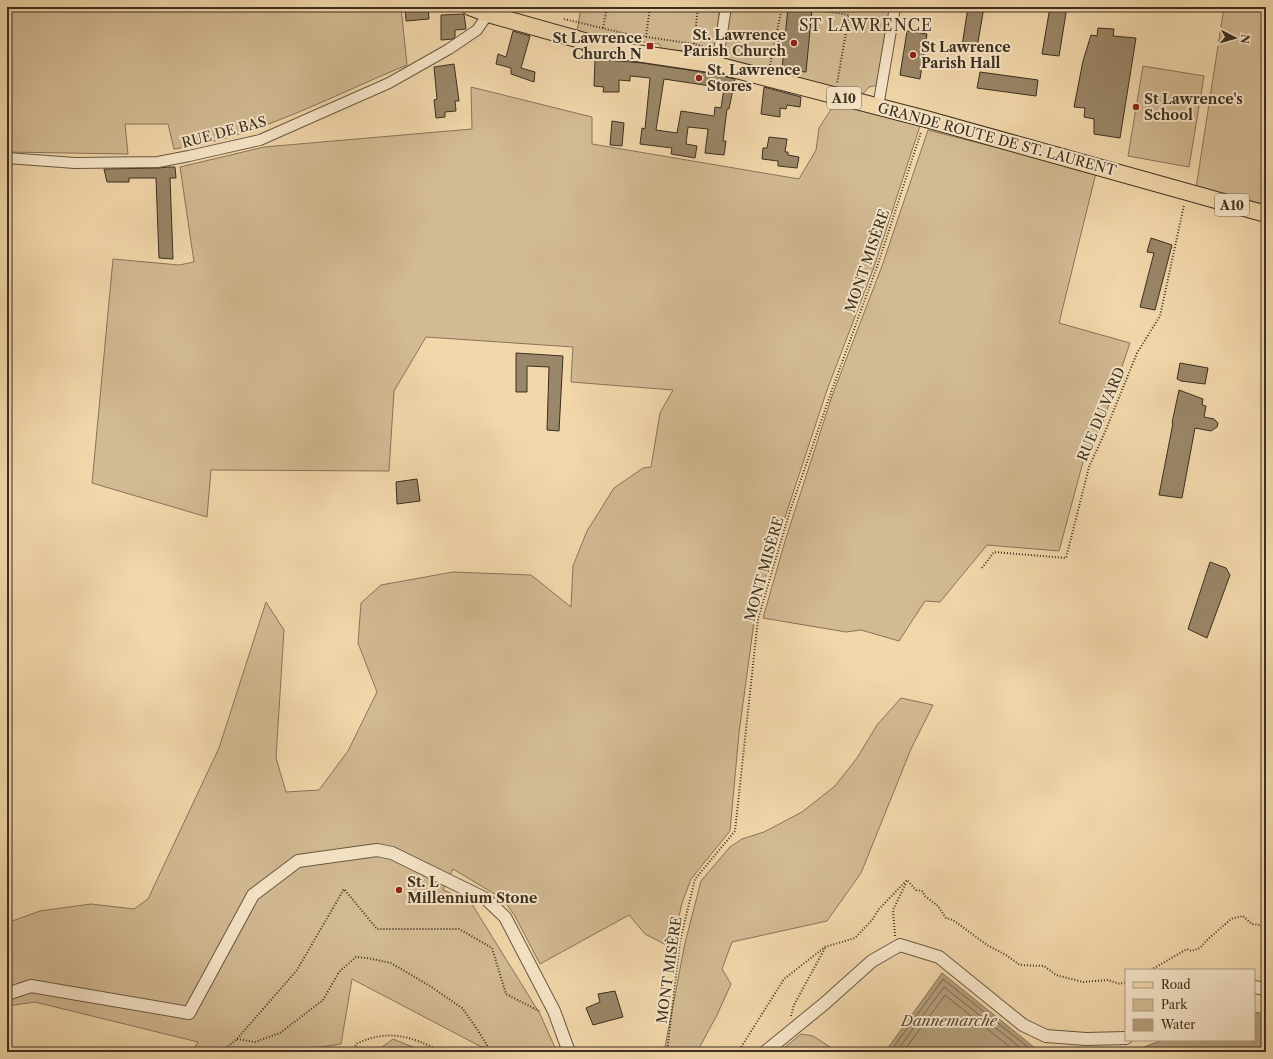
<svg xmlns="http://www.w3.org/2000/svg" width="1273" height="1059" viewBox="0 0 1273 1059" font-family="'Libre Caslon Text',serif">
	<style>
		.green { fill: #d2ba93; stroke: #87745a }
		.water { fill: #b39e7b; stroke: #837257 }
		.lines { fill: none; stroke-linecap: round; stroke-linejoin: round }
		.shore { stroke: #78664e; stroke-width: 1 }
		.building { fill: #9a8668; stroke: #3c2f20; fill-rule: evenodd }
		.minor-casing { stroke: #695942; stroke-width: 12 }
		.tertiary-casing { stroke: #695942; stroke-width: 14 }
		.primary-casing { stroke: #3c2f20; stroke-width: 18 }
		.path { stroke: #3c2f20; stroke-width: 2; stroke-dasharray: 1 2; stroke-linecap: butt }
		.minor { stroke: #f6e5c8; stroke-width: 10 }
		.tertiary { stroke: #f6e5c8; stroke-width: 12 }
		.primary { stroke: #f1d7aa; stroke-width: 16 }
		.poi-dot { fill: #8f2418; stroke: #f6e5c8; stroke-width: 1.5 }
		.labels { text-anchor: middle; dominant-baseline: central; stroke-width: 4; stroke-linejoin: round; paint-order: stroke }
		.shield { fill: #f6e5c8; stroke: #746652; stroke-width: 1 }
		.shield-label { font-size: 13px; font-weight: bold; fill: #3c2f20 }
		.poi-label { font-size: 14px; font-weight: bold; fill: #3c2f20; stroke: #f6e5c8; text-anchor: start }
		.street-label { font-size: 14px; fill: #3c2f20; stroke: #f6e5c8 }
		.water-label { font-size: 15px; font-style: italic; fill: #5a4b37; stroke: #f6e5c8 }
		.quarter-label { font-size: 16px; letter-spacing: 1px; fill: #3c2f20; stroke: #f6e5c8 }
	</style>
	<rect width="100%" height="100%" fill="#f1d7aa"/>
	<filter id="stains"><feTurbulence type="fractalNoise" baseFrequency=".005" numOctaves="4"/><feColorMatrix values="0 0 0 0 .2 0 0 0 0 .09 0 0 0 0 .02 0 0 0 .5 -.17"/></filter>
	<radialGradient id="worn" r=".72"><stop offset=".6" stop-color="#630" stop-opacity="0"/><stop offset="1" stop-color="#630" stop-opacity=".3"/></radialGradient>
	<g class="green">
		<path d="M7,7H401L407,65C331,96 256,138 174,149L168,124H125L128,154L7,152Z"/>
		<path d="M581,7H720L715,45L708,53L662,49L659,44L634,41H616L577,31Z"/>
		<path d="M730,7H890L878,85L869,87L862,95L723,61Z"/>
		<path d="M1224,7L1266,8V208L1196,188Z"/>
		<path d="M1143,66L1204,76L1189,167L1128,156Z"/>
		<path d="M471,87L592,117V144L799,179L816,150L819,128L835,103L854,106L920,126L874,267L827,390L767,572L754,622L739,733L730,831L691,879L682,903L672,948L645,934L629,915L540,964L515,916L503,899L453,869L443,890L470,901L540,1014L557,1052H491L352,979L341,1044L287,1052H192L198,1042L35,1002L7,1006V923L40,911L91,904L134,909L148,899L219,748L266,602L284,630L276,758L286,792L319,790L348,751L377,692L358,643L361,603L381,585L453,572L531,575L571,607L573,566L587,531L614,488L643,468L651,467L660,413L673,390L571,382L573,347L426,337L394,391L389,471L211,470L207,517L92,483L113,259L179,265L194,262L180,167L264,147L472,129Z"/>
		<path d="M928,130L1096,173L1059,323L1130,343L1104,419L1083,462L1059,551L987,545L940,602L925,601L899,641L861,630L846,632L763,618L785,541L832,396L882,266Z"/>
		<path d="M901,698L933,705L911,749L861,873L827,921L732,942L722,969L731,984L717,1015L697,1052H664L685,943L701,881L730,847L742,839L764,832L802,812L835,786L857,758L877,725Z"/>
		<path d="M801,1034L813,1036L838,1052H779Z"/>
		<path d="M393,1039L425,1052H383L382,1047Z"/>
	</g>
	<g class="water">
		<path d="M942,973L1040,1052H885Z"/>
		<path d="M1254,1012L1266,1014V1052H1130L1163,1040H1254Z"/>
	</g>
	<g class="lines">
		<g class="shore">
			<path d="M890,1052L943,979L1034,1052"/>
			<path d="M896,1052L944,987L1026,1052"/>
			<path d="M903,1052L945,995L1016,1052"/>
		</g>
	</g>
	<g class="building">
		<path d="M412,7H428L429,19L406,21L405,9L412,8Z"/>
		<path d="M788,7L812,9L806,72L782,70L784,49L777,48L779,37L785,38Z"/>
		<path d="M968,7H984L977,48L962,46Z"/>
		<path d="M1050,7H1067L1059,56L1042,54Z"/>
		<path d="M464,14L466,29L455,30V37L453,39L441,40V15Z"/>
		<path d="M1098,28L1114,29L1113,36L1136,38L1120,138L1094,134V119L1084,117L1085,108L1074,107L1083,61L1091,35L1097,36Z"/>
		<path d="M513,31L530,36L521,68L535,72L534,82L511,74V68L496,64L498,54L506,57Z"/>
		<path d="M907,31L927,34L920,79L900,75Z"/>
		<path d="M595,59L642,63L715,74L735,79L729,109H727L723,141H726L724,155L705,153L708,129L688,127L686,144L697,146L695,158L671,154L672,148L640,144L642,128L645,129L650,78L630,76V81L619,80V92H603L604,87L594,86ZM664,79L724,88L721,108L715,107L714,116L681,111L677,133L656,130Z"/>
		<path d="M454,64L459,101H455L456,111L445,112V117L436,118L434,100L437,99L434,67Z"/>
		<path d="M980,72L1038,80L1036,96L977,88Z"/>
		<path d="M764,87L801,97L800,107L787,105L786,109L780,108V117L761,114Z"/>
		<path d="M612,121L624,123L622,146L610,145Z"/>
		<path d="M769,137L787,139L785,152H788V155L799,157L797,168L778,166V161L762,159L763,148H767Z"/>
		<path d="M168,167H175L176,178H170L173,259L159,258L156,178H129V182H107L104,169L158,168Z"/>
		<path d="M1151,238L1172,245L1155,310L1140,307L1154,253L1147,252Z"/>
		<path d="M516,353L563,356L559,431L547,430L549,367L527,366V392H516Z"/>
		<path d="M1180,363L1208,368L1205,384L1181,381L1177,379Z"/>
		<path d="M1179,390L1203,399L1202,405L1206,406L1204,417L1214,419L1218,423L1217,427L1211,431L1195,428L1182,498L1159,495L1173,423H1172Z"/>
		<path d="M417,479L420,501L397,504L396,482Z"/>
		<path d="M1210,562L1226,568L1230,575L1207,638L1188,629Z"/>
		<path d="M615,991L623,1017L593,1025L586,1008L600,1002L598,994Z"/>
	</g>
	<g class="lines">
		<g class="minor-casing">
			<g id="minor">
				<path d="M717,65L726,7"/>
				<path d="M878,107L895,7"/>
				<path d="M7,158L75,163L158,162L189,156L260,140L389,83L449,49L477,30L488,14"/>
			</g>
		</g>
		<g class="tertiary-casing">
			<g id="tertiary">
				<path d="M1254,987L1266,989"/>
				<path d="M7,994L31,986L189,1013L253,895L298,861L377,850L392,853L486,899L505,917L554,1011L569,1052"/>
				<path d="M765,1052L824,1004L872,961L900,945L939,957L1023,1025L1046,1036L1086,1039L1126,1038"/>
			</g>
		</g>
		<g class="primary-casing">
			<path id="primary" d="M470,7L488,14L616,50L717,65L926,119L1266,214"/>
		</g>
		<g class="path">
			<path d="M698,7L694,44L709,48"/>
			<path d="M797,7L849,15L837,84"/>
			<path d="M564,19L627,34L694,44"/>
			<path d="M603,28L607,7"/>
			<path d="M646,37L650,7"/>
			<path d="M770,65L782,7"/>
			<path d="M982,568L994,552L1066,558L1089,467L1105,432L1137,353L1160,316L1184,205"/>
			<path d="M895,936L893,910L906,883"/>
			<path d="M1151,970L1187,949L1191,951L1200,948L1206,941L1231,919L1243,916L1252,924L1260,925L1266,930"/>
			<path d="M791,1016L794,1005L825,948"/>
			<path d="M237,1039L255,1042L280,1033L323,1000L339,972L356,957L367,958L391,963L430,986L462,1008L477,1029L491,1052"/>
			<path d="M221,1052L237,1039L297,970L344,889L377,929H459L492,948L506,994L541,1012"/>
			<path d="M354,1052L356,1044C389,1028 412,1037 443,1052"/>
			<path d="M667,1052L680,941L695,879L735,831L758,619L790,511L833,387L878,264L921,132"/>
			<path d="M738,1052L784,979L825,947L855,938L872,920L879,909L907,880L916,890L922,891L925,896L938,906L946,918L953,920L987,945L1006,955L1020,965L1044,966L1056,975L1083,982L1108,980L1120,984L1126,982"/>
		</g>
		<use href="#minor" class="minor"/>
		<use href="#tertiary" class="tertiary"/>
		<use href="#primary" class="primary"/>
	</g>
	<g class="poi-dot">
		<circle cx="794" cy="43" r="4"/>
		<rect x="646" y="42" width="8" height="8" rx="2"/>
		<circle cx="913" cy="55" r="4"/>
		<circle cx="699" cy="78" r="4"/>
		<circle cx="1136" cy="107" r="4"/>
		<circle cx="399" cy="890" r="4"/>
	</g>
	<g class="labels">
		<g class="shield">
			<rect x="827" y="87" width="34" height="22" rx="3"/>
			<rect x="1215" y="194" width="34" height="22" rx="3"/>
		</g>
		<g class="shield-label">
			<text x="844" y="98">A10</text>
			<text x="1232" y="205">A10</text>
		</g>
		<g class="poi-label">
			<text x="786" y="35" text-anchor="end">St. Lawrence<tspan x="786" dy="16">Parish Church</tspan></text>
			<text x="642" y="38" text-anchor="end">St Lawrence<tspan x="642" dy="16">Church N</tspan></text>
			<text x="921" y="47">St Lawrence<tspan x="921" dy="16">Parish Hall</tspan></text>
			<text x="707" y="70">St. Lawrence<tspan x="707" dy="16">Stores</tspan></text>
			<text x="1144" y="99">St Lawrence's<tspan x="1144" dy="16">School</tspan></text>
			<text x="407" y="882">St. L<tspan x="407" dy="16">Millennium Stone</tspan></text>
		</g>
		<g class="street-label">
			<text transform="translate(224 132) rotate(-15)">RUE DE BAS</text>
			<text transform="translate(997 139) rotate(15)">GRANDE ROUTE DE ST. LAURENT</text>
			<text transform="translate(867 261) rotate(-71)">MONT MISÈRE</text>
			<text transform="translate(1101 414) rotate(-67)">RUE DU VARD</text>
			<text transform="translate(764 569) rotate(-74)">MONT MISÈRE</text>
			<text transform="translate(669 970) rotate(-82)">MONT MISÈRE</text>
		</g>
		<g class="water-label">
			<text x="949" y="1020">Dannemarche</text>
		</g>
		<g class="quarter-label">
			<text x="866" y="25">ST LAWRENCE</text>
		</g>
	</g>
	<rect width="1273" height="1059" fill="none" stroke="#f1d7aa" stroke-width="24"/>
	<rect x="8" y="8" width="1257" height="1043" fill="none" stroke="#3c2f20" stroke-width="2"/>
	<rect x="12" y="12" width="1249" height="1035" fill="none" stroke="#3c2f20"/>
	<rect x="1125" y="969" width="130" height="72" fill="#f6e5c8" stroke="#ac9c85"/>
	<rect x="1133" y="982" width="20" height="6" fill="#f1d7aa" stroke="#ac9c85"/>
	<text x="1161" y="989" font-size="12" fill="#3c2f20">Road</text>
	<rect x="1133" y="999" width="20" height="12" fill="#d2ba93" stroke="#ac9c85"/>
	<text x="1161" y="1009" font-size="12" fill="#3c2f20">Park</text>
	<rect x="1133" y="1019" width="20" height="12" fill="#b39e7b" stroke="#ac9c85"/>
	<text x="1161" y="1029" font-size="12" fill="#3c2f20">Water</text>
	<g transform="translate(1235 38) rotate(96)" stroke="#f6e5c8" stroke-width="3" paint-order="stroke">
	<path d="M0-3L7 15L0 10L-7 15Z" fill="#3c2f20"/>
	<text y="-6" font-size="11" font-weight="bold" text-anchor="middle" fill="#3c2f20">N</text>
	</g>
	<rect width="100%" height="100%" filter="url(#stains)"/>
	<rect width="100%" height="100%" fill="url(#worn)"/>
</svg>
